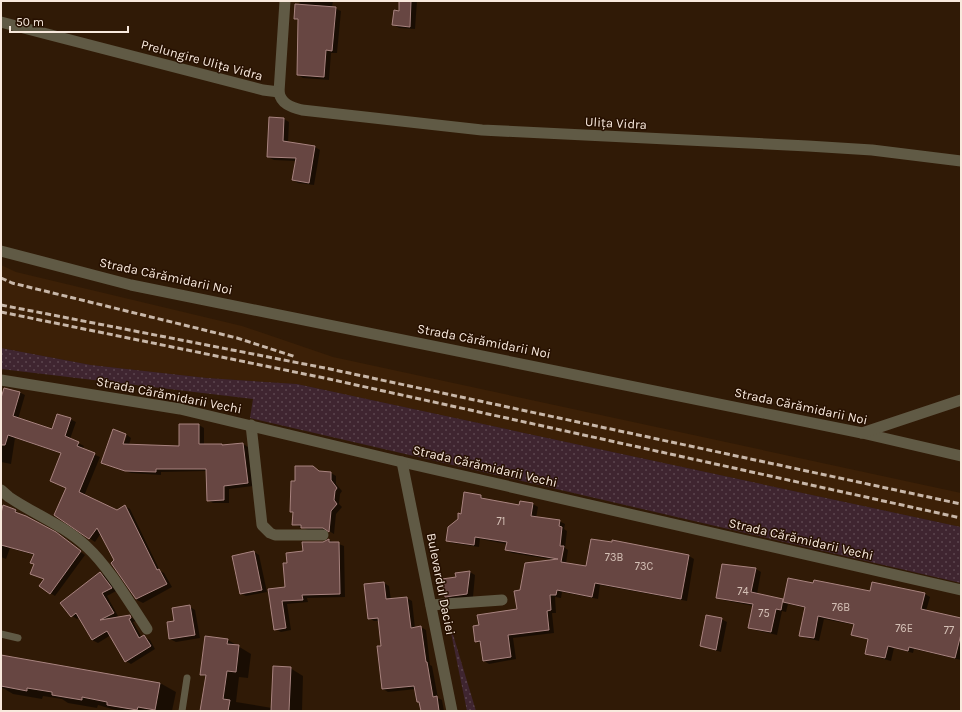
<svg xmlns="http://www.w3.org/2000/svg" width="962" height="712" viewBox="0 0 962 712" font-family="Karla,sans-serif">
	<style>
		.built { fill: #3c2007 }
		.grass { fill: url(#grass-dots) }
		.shadow { fill: #0007 }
		.building { fill: #674642; stroke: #a8837f }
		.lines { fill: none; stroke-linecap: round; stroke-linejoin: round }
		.service { stroke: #605a45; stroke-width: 7 }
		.minor { stroke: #605a45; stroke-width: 11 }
		.tertiary { stroke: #605a45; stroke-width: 11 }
		.rail { stroke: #c8b7a9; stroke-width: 3; stroke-dasharray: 6 3; stroke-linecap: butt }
		.labels { text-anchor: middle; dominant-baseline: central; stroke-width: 3; stroke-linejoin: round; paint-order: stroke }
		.number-label { font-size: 11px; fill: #d4c0b6 }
		.street-label { font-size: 13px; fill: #f8e9dd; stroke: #261000 }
	</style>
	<defs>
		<pattern id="grass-dots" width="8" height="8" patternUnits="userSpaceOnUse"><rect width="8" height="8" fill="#3f2530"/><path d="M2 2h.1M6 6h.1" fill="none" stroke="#5c454e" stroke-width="1.8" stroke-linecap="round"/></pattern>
	</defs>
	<rect width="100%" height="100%" fill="#301a06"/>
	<path class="built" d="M1,265L16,272L242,326L333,357L961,493V527L297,384L207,378L91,365L1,348Z"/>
	<g class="grass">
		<path d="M1,348L91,365L207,378L297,384L961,527V583L250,418L253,399L1,369Z"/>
		<path d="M448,618L476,711H467Z"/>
	</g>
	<g class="shadow">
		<path d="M300,1H333L332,7L341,11L337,53H331L329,80L303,78L298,75L299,21L295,18Z"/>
		<path d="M400,1H417L415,29L399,28L394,25L399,12Z"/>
		<path d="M284,119L289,122L288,143L315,147L320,150L314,185L298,183L293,180L296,161L274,160L268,157Z"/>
		<path d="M19,392L25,395L18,419L53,431L70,419L76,422L70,439L84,446L82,449L100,457L84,496L117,511L125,506L130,509L160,571L164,573L172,587L143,603L137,600L112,563L115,561L101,533L95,542L55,515L67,489L62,454L15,438L11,464L1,462V393Z"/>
		<path d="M180,425H199L204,428V445L224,446L243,444L248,447L253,486L229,489V503H213L208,500L207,471L161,472V475L131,473L103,463L121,448L122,449L127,435L131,438L129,445L180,447Z"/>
		<path d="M321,473H331L336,476V484L342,491L340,494L339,504L342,507L336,514L334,534L329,531L308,530L293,524L294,513L291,511Z"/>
		<path d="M481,496L486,500L520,507L533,504L538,507L536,518L559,521L565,524L564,529L567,531L565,548L568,550L566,564L587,568L689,556L694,559L687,601L600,585L598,599L562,592L561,598L555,597L556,613H552L554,633L513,638L516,659L489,664L484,661L481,644L476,641L480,626L518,610L521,591L555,560L512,553L506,550L507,544L480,539L479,547L452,543L447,540L462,515Z"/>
		<path d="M1,506L14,509L20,515L51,531L85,555L55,596L50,593L45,580L37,576L35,565L31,562L34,555L10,548L6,559L1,557Z"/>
		<path d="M329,540L344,546L345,597L307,598L308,602L287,604L291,630L281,632L275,629L269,590L286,588L288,564L304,552Z"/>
		<path d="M254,552L259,555L267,592L246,596L240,593Z"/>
		<path d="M756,569L761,572L757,594L784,601L870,592L925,594L930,597L926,611L961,619V660L914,649L913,653L894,648L891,661L872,656L866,653L869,640L853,635L855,625L824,619L819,641L806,638L800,635L806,608L788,604L786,612L782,611L777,635L755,630L750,627L754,606L723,600L717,597Z"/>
		<path d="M470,572L475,575L473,597L451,599L445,596L457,578L456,573Z"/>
		<path d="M100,573L105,576L116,591L107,596L118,616L113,619L130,616L135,620L136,621L133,622L142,638L144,637L150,640L155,649L131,664L126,661L111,635L98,643L92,640L80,617L77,619L72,616Z"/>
		<path d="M384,583L389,586L391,600L407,598L412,601L415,628L421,627L426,630L430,665L432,666L438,698L442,700L444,711H421L416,689L388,692L383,689L382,647L379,621H374L369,618Z"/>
		<path d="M190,607L195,610L200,638L176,642L170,639L175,622Z"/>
		<path d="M721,619L727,622L721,652L701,646Z"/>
		<path d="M228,640L251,654L248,678L239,677L236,702L272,708L290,668L303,676L302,711H201L207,677L201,674Z"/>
		<path d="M1,656L160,683L176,692L172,711H119L98,705L97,708L68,703L62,699L43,696L42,699L13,694L1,687Z"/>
	</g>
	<g class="building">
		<path d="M399,1H411L410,27L392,25L394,10L399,11Z"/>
		<path d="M295,4L336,7L332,51L326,50L324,77L297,75L298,19H294Z"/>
		<path d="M269,117L284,118L283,141L315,146L309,183L292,180L296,158L267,157Z"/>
		<path d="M4,388L20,392L13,416L52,429L57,414L71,418L65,436L79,442L77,446L95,453L79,492L117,510L125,505L157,570L159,569L167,584L136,599L111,563L114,560L97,528L89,539L54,515L66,488L50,481L61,453L8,435L5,445H1V398Z"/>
		<path d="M179,424H199V444H222V445L243,443L248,483L224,486V500L207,501L206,469H156V472L125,471L101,463L113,429L126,434L123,444L179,446Z"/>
		<path d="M295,466H313L319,471L331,472V480L337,488L335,491L334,500L337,504L331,511L329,532L323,528H301V525H292L293,512H290L291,481H295Z"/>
		<path d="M464,492L481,495V498L519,505L520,501L533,503L531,516L560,520L559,526L562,527L560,546H564L561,562L586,566L591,539L612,542V540L689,555L681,599L595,583L592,597L557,590L556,595H550L551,610L547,611L549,630L508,635L511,657L483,661L480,641L475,642L473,626L479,625L477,615L517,609L514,591L520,590L525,563L558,559L505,550L507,542L475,537L474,545L446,541L448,527L458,519V513L461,514Z"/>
		<path d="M3,505L14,509L16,510L15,512L26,516L56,532L81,551L50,594L39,586L44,579L30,574L34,564L30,563L34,554L1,545V513Z"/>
		<path d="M329,539V542H339L340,594L302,595L303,600L282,601L286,628L274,630L268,589L285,587L283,563H287L286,553L303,551L302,542H323Z"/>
		<path d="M254,551L262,590L240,594L232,556Z"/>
		<path d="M722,564L756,568L751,592L783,599L781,610L776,609L771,632L748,628L753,604L716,598Z"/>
		<path d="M470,571L467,594L445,597L442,579L456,577L455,573Z"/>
		<path d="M100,572L112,588L102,593L114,613L100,620L130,615L131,618L129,619L139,638L144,635L151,646L125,662L107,631L92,640L76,613L71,617L60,603Z"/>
		<path d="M788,578L813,583L814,580L870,591L872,582L925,593L921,609L961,618V634L955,658L909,647L908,651L888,646L885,658L865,654L868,639L851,635L854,624L818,616L814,638L799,636L805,607L783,602Z"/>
		<path d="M384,582L386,599L407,597L411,628L421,626L426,662H427L433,697L437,696L439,711H421L419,702H417L414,686L382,689L377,646H381L378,618L368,619L364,584Z"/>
		<path d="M190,605L195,635L169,639L167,622L174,621L172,608Z"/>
		<path d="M706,615L722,618L716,650L700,646Z"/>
		<path d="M205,636L228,639L227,644L239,645L236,672L227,671L223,699L230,700L228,711H200L206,675H200Z"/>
		<path d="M1,655L160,683L155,710L138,707L137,710L107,705V702L82,697V700L52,695V692L27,688V691L1,686Z"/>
		<path d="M273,666L291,667L289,711H271Z"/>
	</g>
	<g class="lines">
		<g class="service">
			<path d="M1,634L18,638"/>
			<path d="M182,711L187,678"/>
		</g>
		<g class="minor">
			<path d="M285,1L279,92C281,104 291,107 302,110L482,130L808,146L872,150L961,161"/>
			<path d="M1,22L263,90L279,92"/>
			<path d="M1,251L131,285L862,433L961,456"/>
			<path d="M251,425L262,525L270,533L275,535H323"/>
			<path d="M862,433L961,400"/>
			<path d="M1,490L9,497C34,514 65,526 87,547C108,566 131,605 147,629"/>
			<path d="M431,605L502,600"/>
		</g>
		<g class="tertiary">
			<path d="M1,380L180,409L402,462L961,590"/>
			<path d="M402,462L452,711"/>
		</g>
		<g class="rail">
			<path d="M1,278L12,283L237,338L296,357"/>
			<path d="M1,305L330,369L961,504"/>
			<path d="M1,312L329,379L961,518"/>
		</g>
	</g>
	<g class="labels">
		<g class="number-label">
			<text x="501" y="521">71</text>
			<text x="614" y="557">73B</text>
			<text x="644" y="566">73C</text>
			<text x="743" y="591">74</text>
			<text x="841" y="607">76B</text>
			<text x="764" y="613">75</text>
			<text x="904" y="628">76E</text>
			<text x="949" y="630">77</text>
		</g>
		<g class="street-label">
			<text transform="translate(202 60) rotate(15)">Prelungire Ulița Vidra</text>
			<text transform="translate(616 123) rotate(3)">Ulița Vidra</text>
			<text transform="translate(166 276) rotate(12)">Strada Cărămidarii Noi</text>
			<text transform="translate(484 341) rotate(11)">Strada Cărămidarii Noi</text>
			<text transform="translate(169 395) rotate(11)">Strada Cărămidarii Vechi</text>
			<text transform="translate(801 406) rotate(12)">Strada Cărămidarii Noi</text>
			<text transform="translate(485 466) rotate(13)">Strada Cărămidarii Vechi</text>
			<text transform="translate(801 539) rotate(13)">Strada Cărămidarii Vechi</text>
			<text transform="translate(441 584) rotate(79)">Bulevardul Daciei</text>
		</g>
	</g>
	<rect width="962" height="712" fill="none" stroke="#f8e9dd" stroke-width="4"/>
	<path d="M10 26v6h118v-6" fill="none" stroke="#f8e9dd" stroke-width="2"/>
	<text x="16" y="26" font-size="12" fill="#f8e9dd" stroke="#261000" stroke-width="3" paint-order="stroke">50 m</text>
</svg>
